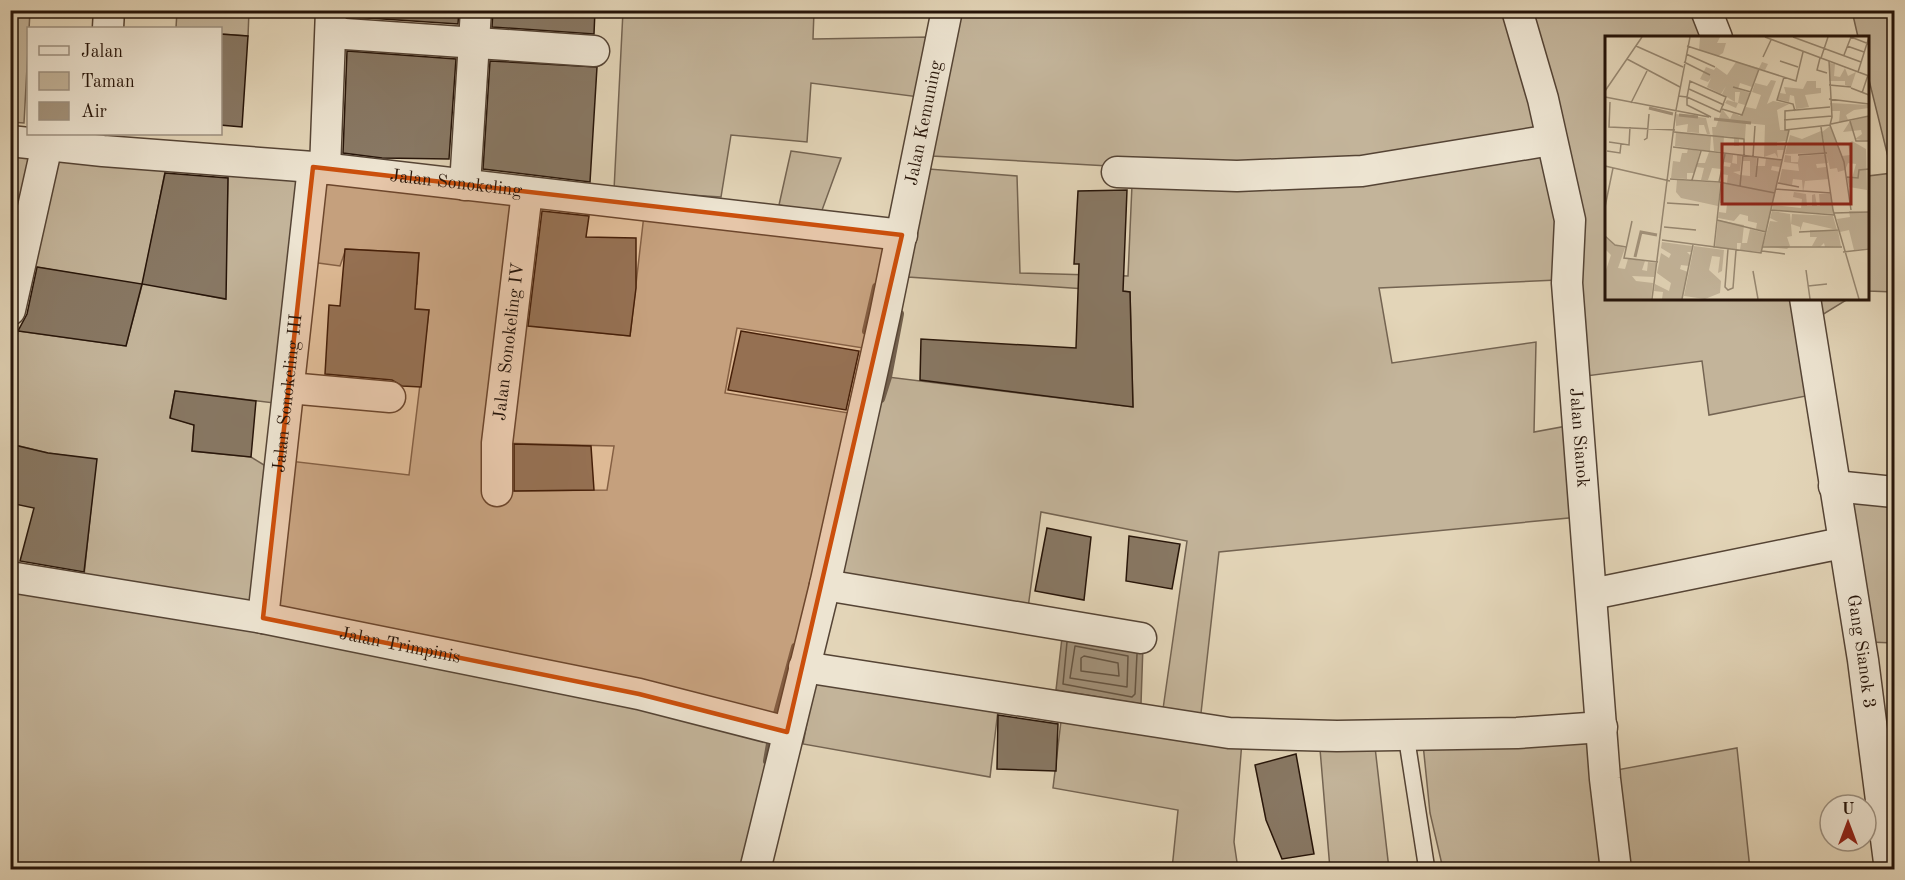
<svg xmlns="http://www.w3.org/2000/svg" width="1905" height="880" viewBox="0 0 1905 880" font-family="'Old Standard TT',serif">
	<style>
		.green { fill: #c3b49a; stroke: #746452; stroke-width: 1.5 }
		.water { fill: #a3937c; stroke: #71604e; stroke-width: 1.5 }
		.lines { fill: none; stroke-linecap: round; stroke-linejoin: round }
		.shore { stroke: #645442; stroke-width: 1.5 }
		.stream { stroke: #71604e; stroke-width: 8 }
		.building { fill: #887864; stroke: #261409; stroke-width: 1.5 }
		.lane-casing { stroke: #554435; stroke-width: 18 }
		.street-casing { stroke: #554435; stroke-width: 33 }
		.lane { stroke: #ede4d1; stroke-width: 15 }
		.street { stroke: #ede4d1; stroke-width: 30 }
		.marked { fill: #cb4f0c; fill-opacity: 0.2; stroke: #cb4f0c; stroke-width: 4.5; stroke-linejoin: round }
		.labels { text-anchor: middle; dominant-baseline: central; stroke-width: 4.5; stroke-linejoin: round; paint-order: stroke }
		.street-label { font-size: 18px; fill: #261409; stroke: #ede4d1 }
		.inset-river { fill: none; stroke: #a3937c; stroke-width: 3 }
		.inset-road { fill: none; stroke: #978872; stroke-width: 1.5 }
		.view { fill: #8f2418; fill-opacity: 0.15; stroke: #8f2418; stroke-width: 3 }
		.inset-edge { fill: none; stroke: #261409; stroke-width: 3 }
	</style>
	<rect width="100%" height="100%" fill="#e3d5b8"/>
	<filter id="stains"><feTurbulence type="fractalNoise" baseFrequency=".00333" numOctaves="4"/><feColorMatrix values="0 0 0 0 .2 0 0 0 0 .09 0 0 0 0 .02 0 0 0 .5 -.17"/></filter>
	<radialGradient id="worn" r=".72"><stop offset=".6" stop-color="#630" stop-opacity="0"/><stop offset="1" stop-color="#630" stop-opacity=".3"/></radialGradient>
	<g class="green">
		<path d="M11,10L30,11L24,123L11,122Z"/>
		<path d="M961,10L1508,11L1540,133L1398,157L1162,169L932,156Z"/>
		<path d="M177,11H249L248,36L221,34L220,28H176Z"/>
		<path d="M623,11H814L813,39L930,37L919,97L811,83L807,142L731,135L721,197L614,190Z"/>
		<path d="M1527,11H1694L1705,37L1606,38V298L1799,299L1811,395L1709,415L1702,361L1586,376Z"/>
		<path d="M1852,11H1894V292L1868,291V176L1892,173L1868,76V38L1858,37Z"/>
		<path d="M11,149L35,152L11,263Z"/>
		<path d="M791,151L841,158L821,213L779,205Z"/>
		<path d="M1544,151L1562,216L1557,280L1379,288L1392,363L1536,342L1534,432L1567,426L1579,517L1219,552L1200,722L1162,716L1187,541L1041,512L1028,608L838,577L860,462L888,377L1133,407L1130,292L908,277L929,169L1017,176L1020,273L1128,276L1132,185Z"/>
		<path d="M51,156L166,167L143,283L225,299L228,173L305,171L274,403L175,391L170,417L194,425L192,451L251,457L264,465L263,611L281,460L409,475L429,310L403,308L401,282L417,284L419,253L346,249L340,266L311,262L319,179L517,202L491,448L498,491L607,490L614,446L497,443L513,324L630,336L645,206L884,247L863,348L737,328L725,393L849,413L821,550L775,721L475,647L474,654L263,611V618L89,591L84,576L96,460L48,453L11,444V366L18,331L126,346L142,285L30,266Z"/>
		<path d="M1805,298L1848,299L1809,323Z"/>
		<path d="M1843,495L1894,499V643L1869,642Z"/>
		<path d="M11,589L265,627L771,738L746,869L11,870Z"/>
		<path d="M816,674L999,702L990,777L803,744Z"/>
		<path d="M1062,713L1242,741L1234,842L1238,869H1172L1178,810L1053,788Z"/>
		<path d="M1596,741L1604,869H1443L1430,813L1423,744Z"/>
		<path d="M1375,747L1389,869H1330L1320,749Z"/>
		<path d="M1737,748L1750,869H1630L1611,771Z"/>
	</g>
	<path class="water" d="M1063,629L1143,645L1141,704L1056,690Z"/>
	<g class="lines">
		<g class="shore">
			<path d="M1067,642L1063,684L1132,697L1135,694L1137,654"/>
			<path d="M1075,646L1128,656L1127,687L1070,678Z"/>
			<path d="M1084,656L1118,663L1119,676L1081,671V658Z"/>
		</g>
		<g class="stream">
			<path d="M866,331L876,287"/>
			<path d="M881,399L888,377L900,314"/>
			<path d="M775,721L795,647"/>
			<path d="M767,761L771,738L768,737"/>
		</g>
	</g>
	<g class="building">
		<path d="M353,10H459L458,24L353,17Z"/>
		<path d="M493,10H595L594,34L492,27Z"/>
		<path d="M220,34L248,36L242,127L220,125Z"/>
		<path d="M347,51L456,59L449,159L382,158L343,153Z"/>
		<path d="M490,61L597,67L590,182L483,169Z"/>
		<path d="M165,173L228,178L226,299L142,284Z"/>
		<path d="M1127,190L1123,291L1130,292L1133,407L920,380L921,339L1076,348L1079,264H1074L1078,191Z"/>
		<path d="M542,211L589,216L586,237L636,238V288L630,336L528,326Z"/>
		<path d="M345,249L419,253L415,309L429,310L421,387L402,386L392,380L325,374L329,305L340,306Z"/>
		<path d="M37,267L142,284L126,346L18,331L27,314Z"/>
		<path d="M741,331L859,351L846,410L728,390Z"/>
		<path d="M175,391L256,401L251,457L192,451L194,425L170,418Z"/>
		<path d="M10,444L48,453L97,459L84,572L20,561L34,508L10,503Z"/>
		<path d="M514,444L591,446L594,490L514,491Z"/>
		<path d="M1047,528L1091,537L1084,600L1035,591Z"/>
		<path d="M1129,536L1180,544L1172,589L1126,581Z"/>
		<path d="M998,715L1058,724L1056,771L997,769Z"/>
		<path d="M1296,754L1314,854L1282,859L1266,820L1255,765Z"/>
	</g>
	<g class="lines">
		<g class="lane-casing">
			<path id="lane" d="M1406,735L1427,870"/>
		</g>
		<g class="street-casing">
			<g id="street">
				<path id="s1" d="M1517,10L1543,99L1570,220L1567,283L1605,779L1616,870"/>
				<path d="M1706,10L1717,38"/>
				<path d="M108,28L109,10"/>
				<path d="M345,34L594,51"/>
				<path id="s2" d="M10,141L103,151L313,167L902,235"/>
				<path d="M325,169L331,10"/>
				<path d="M1117,172L1237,176L1362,171L1551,140"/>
				<path d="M465,185L476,10"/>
				<path id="s3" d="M1805,298L1863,660L1890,870"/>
				<path d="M10,310L47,145"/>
				<path d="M289,388L390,397"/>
				<path d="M1834,486L1894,492"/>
				<path id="s4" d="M497,491V443L527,192"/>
				<path id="s5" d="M10,577L263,618L639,694L787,732"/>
				<path d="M825,585L1141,638"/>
				<path d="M1592,594L1842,543"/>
				<path id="s6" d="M263,618L313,167"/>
				<path d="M804,667L1229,733L1337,736L1517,733L1602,727"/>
				<path id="s7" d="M755,870L825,585L885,315L947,10"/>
			</g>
		</g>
		<use href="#lane" class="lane"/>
		<use href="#street" class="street"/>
	</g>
	<path class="marked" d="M313,167L902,235L787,732L639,694L263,618Z"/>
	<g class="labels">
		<g class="street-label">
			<text stroke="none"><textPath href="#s7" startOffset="766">Jalan Kemuning</textPath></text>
			<text stroke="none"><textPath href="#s2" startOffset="448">Jalan Sonokeling</textPath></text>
			<text stroke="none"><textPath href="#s4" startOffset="150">Jalan Sonokeling IV</textPath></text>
			<text stroke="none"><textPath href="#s6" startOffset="226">Jalan Sonokeling III</textPath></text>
			<text stroke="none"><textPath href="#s1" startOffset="435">Jalan Sianok</textPath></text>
			<text stroke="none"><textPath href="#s5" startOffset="396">Jalan Trimpinis</textPath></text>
			<text stroke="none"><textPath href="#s3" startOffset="358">Gang Sianok 3</textPath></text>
		</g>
	</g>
	<g transform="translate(1605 36)">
		<rect width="264" height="264" fill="#e3d5b8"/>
		<path d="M95,1H115L112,7H121L118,17L113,20L94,14ZM131,26L154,32L157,26L163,28L160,34L154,33L147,51L135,47L133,53L145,57L140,69L133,67L131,72L120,67L122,64L133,67L135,56H130V66L117,58L121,50L116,58L102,51L106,42L103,46L95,43L101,31L109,34L111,31L122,39ZM225,27L230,28L229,40L235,41L240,32L243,40L251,36L246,51L240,49V45H224ZM166,44L171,45L162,68L168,65L184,68L172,74L175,94H184L181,105L172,106V110H180L179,114H172L173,122L170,117L159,121L160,89L141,87L140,102H134V110H129V101L119,100L118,116L109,115L107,91H111L117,73L125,83L128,77L135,80L141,71L151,73L156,59L147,56L150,47L162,50ZM202,45H211V52H216V57L200,59L204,71L191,73L189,60L185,59L184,66L172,63L175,57L181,58L179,51L198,53ZM225,67L264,69V72L249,74L241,79L243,84L234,86L235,75H227ZM71,78L101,82L105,98H102L99,89H94V97L82,96L83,88L71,90ZM264,80L263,105L250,103L257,98L256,94L238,96L245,85ZM225,90L237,120L245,119L243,108L247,105L261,113L262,154L244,151L242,141L247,142L251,128L243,127L240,134L233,136L232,132L225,133L217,96ZM216,95L222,117L180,118L185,99L197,103ZM71,96L106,100L105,115L70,110ZM83,113L95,115L89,137H82V143L66,142L68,125L75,126L77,117H82ZM104,116L119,118L116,133L107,132L103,144H96L99,132L92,131V127H100ZM120,118L128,119L127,127L132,128V119H137L135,135L128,136L135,139L145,140V125H138V120L152,121L151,130H160L161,122L177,124L175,131L167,130L166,134L175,136L161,196L151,193L152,187L143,185V180L135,178L129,185L113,182L114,176L121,177L122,168L115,167L116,148L122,147L123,139L116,138L118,130L125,131L126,127L119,126ZM222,118L223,127L211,128L212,132L221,131L224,143L200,145L198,157L197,144L188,143L187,149L174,147L177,133L194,135L193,128L179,126L180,119L186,120V126H193L194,120ZM72,144L115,147L113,170L76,162L71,156ZM189,156L201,158L202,170H207V159L210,158L212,170H215L214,158H225L229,178L167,174L168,169L196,172L197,163L188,161ZM167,175L185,178L187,200L182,201L185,210L182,213L158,210L165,185L173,186L165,182ZM244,175L264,176V212L249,214L244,194L235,196L232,183L245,181ZM187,178L228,180L232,194L198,186L195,195V191L186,188ZM113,184L139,189L137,207H142L145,193L160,197L156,216L135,214L136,207H132V214L110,212ZM205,194L233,195L236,210L220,211L219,207L215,211L207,210L212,201H205ZM0,201L9,209L20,212L13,232L20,233L23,223L40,225L37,234L42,235L43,226L52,227L49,241L27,240L31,245L48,247L46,263H0V237L6,219L0,213ZM57,206L87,210L86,216H82L86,220L84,230L76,229L75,233L83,236L77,263H57L58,256L49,255L50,248L64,255L66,247L52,237L56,217L64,222L66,218L56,212ZM89,210L119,214L117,235L113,237L115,221L107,220L104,234L116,245L115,257L100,263L79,260Z" fill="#c3b49a"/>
		<path class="inset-river" d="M44,72L68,78M74,79L93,81M109,83L146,87M30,221L36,196L52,199"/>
		<path class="inset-road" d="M160,1L264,40M188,1L256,26M31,10L78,31M82,10L191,45L198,16M242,10L259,16M81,18L110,31M239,19L246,1L264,8M158,21L166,4M215,22L212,34L222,37M216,22L223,1M22,23L75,51M175,25L193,31M224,25L227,81L225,89L180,94V75L225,71M79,26L105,39M253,36L264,1M179,41L172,64L188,68L190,75M224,49L246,51M128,51L146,56M246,52L264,59M84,53L119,69M0,55L37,1M257,57L263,39M73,60L82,61L115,76L121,61L85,45L82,61V69L106,81M0,61L104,81M224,63L264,68M5,66L4,91L70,94M26,67L42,35M117,73L137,79L154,33M179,84L227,80M245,85L251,105H264M226,88L264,80M225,89L239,126L246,174M216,91L228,174L254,263M69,96L139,103V119M39,104L42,102L44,78M4,106L24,109L25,91M68,111L178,124M2,115L15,117L16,108M193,119L222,117M148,120L150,90M0,130L65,145M151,141L153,121M242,141L253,142L254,134L264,133M65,143L114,146L170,157M87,144L96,115M114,146L120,118M173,147L194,151M135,150L138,119M171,153L226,157M62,167L94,169M0,171L8,132M166,174L229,179M229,177L264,176M112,184L161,196M27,185L19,222L53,226M59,191L91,194M194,196L233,194M0,200L10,209L21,211M57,204L156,217L184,94M158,211H237M109,212L116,147M123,213L120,251L123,254L128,252L131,214M157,215L180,218M238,216L264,213M201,234L205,263M148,235L153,263M203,250L222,248M47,263L71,74L85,1M77,263L88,209"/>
		<path class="view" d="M117,108H246V168H117Z"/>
		<rect width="264" height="264" class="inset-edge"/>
	</g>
	<rect width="1905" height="880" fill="none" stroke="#e3d5b8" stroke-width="36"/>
	<rect x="12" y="12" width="1881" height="856" fill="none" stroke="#261409" stroke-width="3"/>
	<rect x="18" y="18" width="1869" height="844" fill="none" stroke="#261409" stroke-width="1.5"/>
	<rect x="27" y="27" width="195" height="108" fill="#ede4d1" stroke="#9d9181" stroke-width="1.5"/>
	<rect x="39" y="46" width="30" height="9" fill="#ede4d1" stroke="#9d9181" stroke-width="1.5"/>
	<text x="81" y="57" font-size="18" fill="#261409">Jalan</text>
	<rect x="39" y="72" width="30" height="18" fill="#c3b49a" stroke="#9d9181" stroke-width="1.5"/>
	<text x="81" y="87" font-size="18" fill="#261409">Taman</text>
	<rect x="39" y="102" width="30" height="18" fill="#a3937c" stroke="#9d9181" stroke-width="1.5"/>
	<text x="81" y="117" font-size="18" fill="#261409">Air</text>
	<g transform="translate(1848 823)"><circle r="28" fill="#ede4d1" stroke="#9d9181" stroke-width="1.5"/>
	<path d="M0-4.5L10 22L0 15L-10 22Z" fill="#8f2418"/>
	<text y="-9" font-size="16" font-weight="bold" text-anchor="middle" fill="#261409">U</text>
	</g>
	<rect width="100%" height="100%" filter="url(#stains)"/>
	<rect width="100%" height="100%" fill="url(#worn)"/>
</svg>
